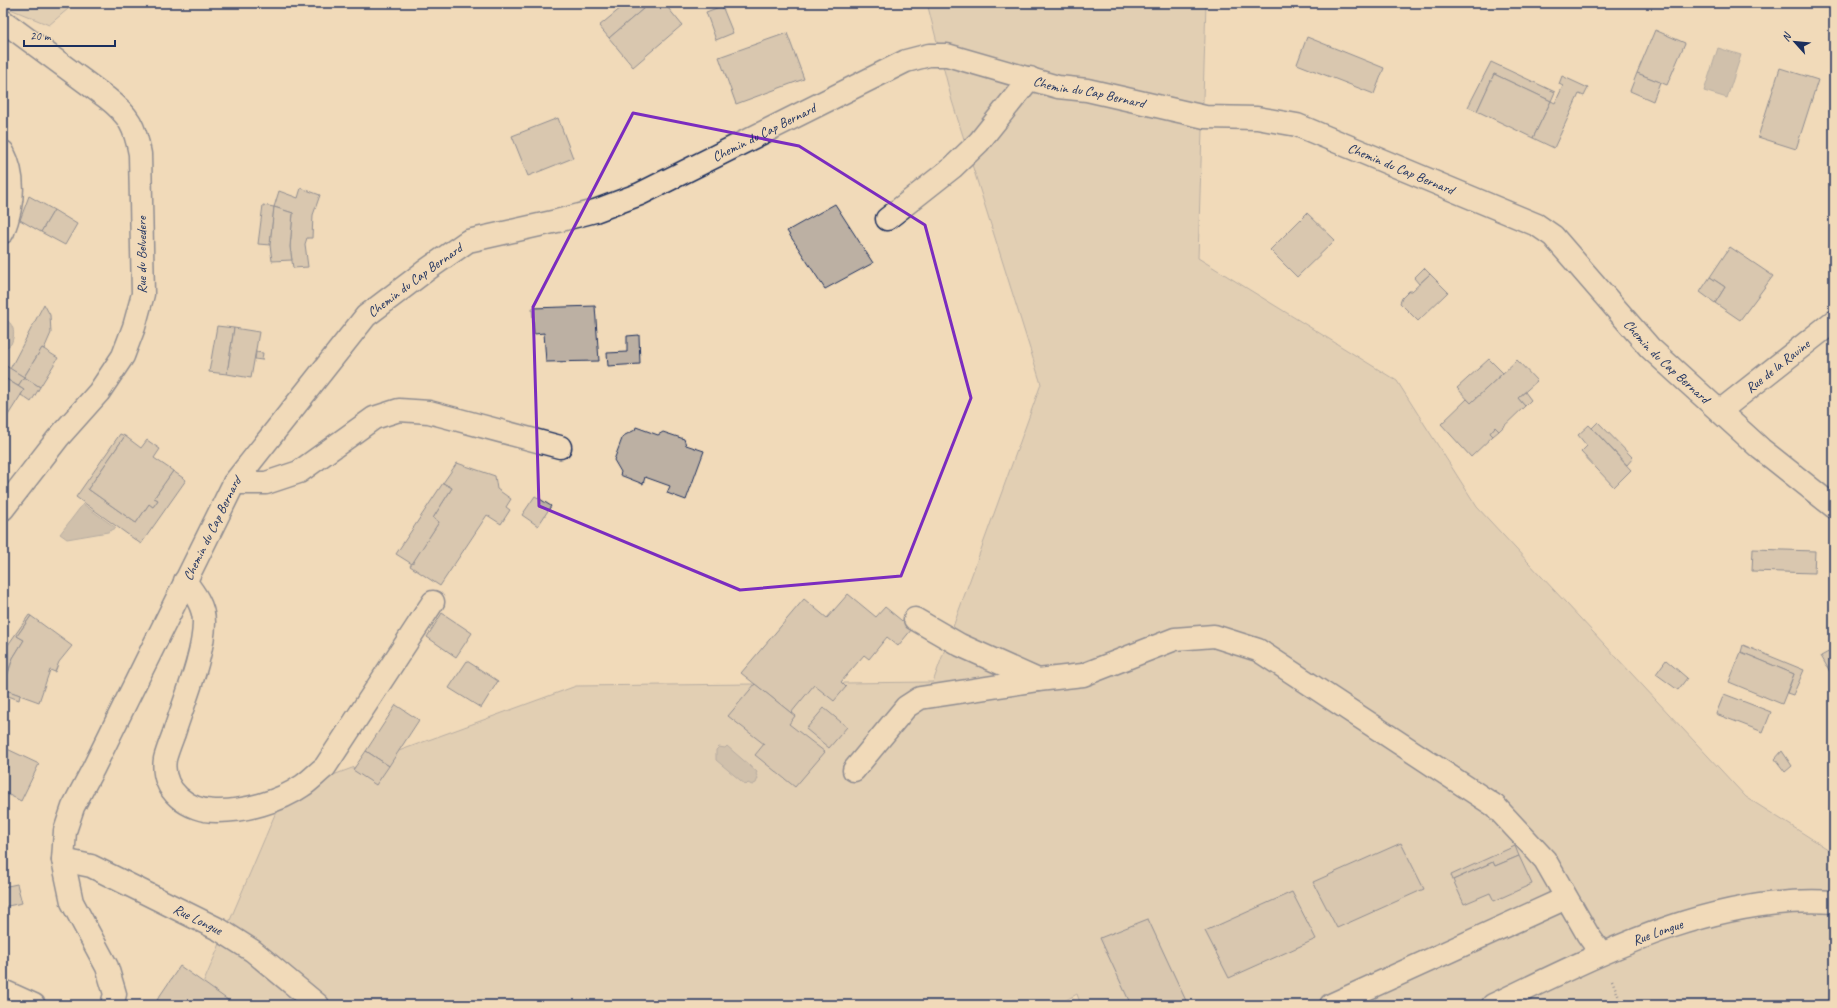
<svg xmlns="http://www.w3.org/2000/svg" width="1837" height="1008" viewBox="0 0 1837 1008" font-family="Caveat,sans-serif">
	<style>
		.green { fill: #d1c1ac; stroke: #767885 }
		.water { fill: #a8a09a; stroke: #707382 }
		.building { fill: #bcb0a3; stroke: #1b2f5e }
		.lines { fill: none; stroke-linecap: round; stroke-linejoin: round }
		.minor-casing { stroke: #1b2f5e; stroke-width: 25 }
		.path { stroke: #1b2f5e; stroke-width: 2.5; stroke-dasharray: 1 3; stroke-linecap: butt }
		.minor { stroke: #f1dab9; stroke-width: 22 }
		.marked { fill: none; stroke: #7b2cbf; stroke-width: 3; stroke-linejoin: round }
		.labels { text-anchor: middle; dominant-baseline: central; stroke-width: 3; stroke-linejoin: round; paint-order: stroke }
		.street-label { font-size: 14px; fill: #1b2f5e; stroke: #f1dab9 }
	</style>
	<rect width="100%" height="100%" fill="#f1dab9"/>
	<filter id="ink" filterUnits="userSpaceOnUse"><feTurbulence type="fractalNoise" baseFrequency=".025" numOctaves="2"/><feDisplacementMap in="SourceGraphic" scale="8" xChannelSelector="R" yChannelSelector="G"/><feConvolveMatrix kernelMatrix="1 2 1 2 8 2 1 2 1" color-interpolation-filters="sRGB"/></filter>
	<g filter="url(#ink)">
		<g class="green">
			<path d="M3,3H75L49,25L3,6Z"/>
			<path d="M927,3H1206L1198,258L1397,381L1477,507L1746,797L1834,853V1005H1081L1077,994L1057,1005H194L284,793L576,686L933,682L1041,384L952,101Z"/>
		</g>
		<g class="water">
			<path d="M1718,48L1741,55L1727,98L1704,91Z"/>
			<path d="M3,318C14,323 16,333 11,344L3,350Z"/>
			<path d="M83,504L116,528L108,532L67,539L60,534Z"/>
			<path d="M727,746L757,772L756,774L758,778L756,783L752,785L748,783L746,785L716,760V750L719,747L725,748Z"/>
		</g>
		<g class="building">
			<path d="M627,3H650L609,38L599,26Z"/>
			<path d="M650,3H664L682,25L633,67L609,38Z"/>
			<path d="M722,6L733,33L716,40L706,12Z"/>
			<path d="M1655,30L1685,43L1667,85L1637,73Z"/>
			<path d="M787,33L804,79L736,104L719,57Z"/>
			<path d="M1307,37L1384,68L1374,94L1297,64Z"/>
			<path d="M1491,62L1555,92L1551,101L1494,74L1477,111L1468,107Z"/>
			<path d="M1780,68L1818,80L1796,149L1758,137Z"/>
			<path d="M1637,73L1660,82L1653,101L1630,91Z"/>
			<path d="M1494,74L1551,101L1533,138L1477,111Z"/>
			<path d="M1562,76L1588,88L1584,96L1579,94L1554,148L1533,138L1551,101L1555,103L1563,86L1559,84Z"/>
			<path d="M558,118L573,158L528,176L512,136Z"/>
			<path d="M301,188L320,195L313,215L312,238H307L305,244L308,267L293,268L290,247L293,213L274,207L279,191L298,198Z"/>
			<path d="M29,196L54,210L41,232L20,220Z"/>
			<path d="M835,204L873,263L825,289L787,231Z"/>
			<path d="M263,205L274,207L270,245L258,244Z"/>
			<path d="M274,207L293,213L290,247L292,260L272,261L270,245Z"/>
			<path d="M54,210L77,224L65,245L41,232Z"/>
			<path d="M1307,213L1335,240L1297,277L1270,250Z"/>
			<path d="M1730,247L1773,276L1740,320L1715,303L1725,287L1710,277Z"/>
			<path d="M1424,268L1430,274L1419,284L1414,278Z"/>
			<path d="M1430,274L1448,292L1418,321L1400,303L1402,298L1409,291H1412Z"/>
			<path d="M1710,277L1725,287L1715,303L1700,292Z"/>
			<path d="M44,304L50,315L51,333L44,349L42,348L24,377L10,369Z"/>
			<path d="M595,306L599,361L546,362L544,333L534,334L532,308Z"/>
			<path d="M217,326L234,328L227,374L209,372Z"/>
			<path d="M234,328L259,332L251,378L227,374Z"/>
			<path d="M639,335L640,364L608,366L607,353L627,352V336Z"/>
			<path d="M42,348L58,358L40,387L24,377Z"/>
			<path d="M256,352L263,353L262,360L255,359Z"/>
			<path d="M1489,359L1503,373L1471,403L1457,388Z"/>
			<path d="M1517,360L1537,381L1518,398L1525,406L1499,431L1495,427L1490,433L1493,436L1471,457L1441,424L1467,399L1471,403Z"/>
			<path d="M3,364L24,377L18,386L3,377Z"/>
			<path d="M3,377L24,390L3,423Z"/>
			<path d="M24,377L40,387L31,402L21,395L24,390L18,386Z"/>
			<path d="M1525,392L1531,400L1525,406L1518,398Z"/>
			<path d="M1598,422L1633,458L1627,465L1592,428Z"/>
			<path d="M1589,425L1631,470L1614,487L1581,452L1587,446L1578,435Z"/>
			<path d="M636,427L658,435L663,432L684,439L686,445L704,451L686,500L667,493L670,486L645,477L643,484L620,475L621,472L614,460L623,436L635,430Z"/>
			<path d="M1495,427L1499,431L1493,436L1490,433Z"/>
			<path d="M120,434L125,436L88,489L136,523L149,504L153,507L158,500L154,498L173,471L186,480L141,544L76,497Z"/>
			<path d="M125,436L141,448L147,440L160,449L154,458L173,471L154,498L158,500L153,507L149,504L136,523L88,489Z"/>
			<path d="M457,463L495,476L497,489L511,499L506,507L510,510L501,524L487,515L440,586L410,566L439,522L433,518L452,488L443,483Z"/>
			<path d="M443,483L452,488L433,518L439,522L412,564L396,554Z"/>
			<path d="M535,496L551,506L538,526L522,515Z"/>
			<path d="M1753,549L1815,551L1814,573L1752,571Z"/>
			<path d="M848,594L876,617L885,607L912,629L898,646L887,637L869,659L864,655L841,682L846,687L834,701L814,685L791,713L741,673L804,599L827,618Z"/>
			<path d="M442,613L472,633L456,657L427,637Z"/>
			<path d="M29,615L31,616L17,636L24,640L13,658L3,685V652Z"/>
			<path d="M31,616L72,646L59,662L55,672L50,670L39,702L3,689L13,658L24,640L17,636Z"/>
			<path d="M1743,645L1804,670L1793,695L1787,693L1794,674L1741,652Z"/>
			<path d="M1834,649V679L1821,656Z"/>
			<path d="M1741,652L1794,674L1782,704L1729,682Z"/>
			<path d="M1666,660L1687,678L1678,690L1656,674Z"/>
			<path d="M467,661L498,681L481,708L449,688Z"/>
			<path d="M755,684L795,716L789,724L825,752L795,787L755,755L764,744L728,716Z"/>
			<path d="M3,689L20,695L19,700L3,694Z"/>
			<path d="M1724,694L1771,712L1763,732L1716,714Z"/>
			<path d="M396,705L419,720L389,766L366,751Z"/>
			<path d="M824,708L847,727L829,748L806,729Z"/>
			<path d="M3,747L39,764L21,801L3,792V777L8,766L3,764Z"/>
			<path d="M366,751L389,766L376,785L353,770Z"/>
			<path d="M1782,751L1792,766L1785,772L1775,759Z"/>
			<path d="M3,764L8,766L3,777Z"/>
			<path d="M1401,843L1424,889L1337,928L1313,882Z"/>
			<path d="M1515,846L1519,856L1495,866L1493,862L1453,880L1451,875Z"/>
			<path d="M1519,856L1532,884L1494,901L1490,893L1464,904L1453,880L1493,862L1495,866Z"/>
			<path d="M17,884L22,903L3,907V887Z"/>
			<path d="M1292,892L1316,939L1229,978L1205,931Z"/>
			<path d="M1148,919L1188,1005H1131L1100,938Z"/>
			<path d="M180,966L235,1005H165L157,1000Z"/>
		</g>
		<g class="lines">
			<g class="minor-casing">
				<g id="minor">
					<path d="M3,21L107,98C129,115 135,127 140,154L143,294L134,327L123,356L99,392L58,438L3,509"/>
					<path d="M3,152C16,177 13,206 3,232"/>
					<path d="M887,219L953,167L979,142L1030,78"/>
					<path id="s1" d="M1720,411L1834,321"/>
					<path d="M234,483H266L299,472L374,418L399,410L429,412L560,447"/>
					<path d="M185,581C194,593 204,606 204,622C204,655 184,701 174,733C171,741 167,751 165,759C160,791 189,812 218,811C245,811 279,802 302,786C310,781 317,773 325,767L433,602"/>
					<path d="M915,619L960,645L1038,680L1083,675L1175,639L1214,636L1258,650L1495,806L1545,860L1588,935L1601,953"/>
					<path d="M854,770L906,707L920,698L1038,680"/>
					<path id="s2" d="M63,860L91,866L220,930L253,951L318,1005"/>
					<path d="M3,991L34,1005"/>
					<path id="s3" d="M112,1005L115,994L107,967L72,902L63,860L65,831L73,807L93,769L234,483L366,316L428,269L468,241L557,221L595,211L640,194L906,61L929,55H947L1058,87L1087,90L1205,117L1257,118L1297,125L1537,225L1553,236L1650,348L1761,449L1834,507"/>
					<path d="M1331,1005L1566,898"/>
					<path id="s4" d="M1493,1005C1600,954 1712,894 1834,902"/>
				</g>
			</g>
			<path class="path" d="M1612,980L1622,1005"/>
			<use href="#minor" class="minor"/>
		</g>
	</g>
	<path d="M0 0H1837V1008H0ZM633,113L799,146L925,225L971,398L901,576L740,590L539,506L533,307Z" fill="#f1dab9" fill-opacity=".55" fill-rule="evenodd"/>
	<path class="marked" d="M633,113L799,146L925,225L971,398L901,576L740,590L539,506L533,307Z"/>
	<g class="labels">
		<g class="street-label">
			<text stroke="none"><textPath href="#s3" startOffset="1577">Chemin du Cap Bernard</textPath></text>
			<text stroke="none"><textPath href="#s3" startOffset="1229">Chemin du Cap Bernard</textPath></text>
			<text stroke="none"><textPath href="#s3" startOffset="1901">Chemin du Cap Bernard</textPath></text>
			<text transform="translate(141 255) rotate(-90)">Rue du Belvedere</text>
			<text stroke="none"><textPath href="#s3" startOffset="846">Chemin du Cap Bernard</textPath></text>
			<text stroke="none"><textPath href="#s3" startOffset="2237">Chemin du Cap Bernard</textPath></text>
			<text stroke="none"><textPath href="#s1" startOffset="73">Rue de la Ravine</textPath></text>
			<text stroke="none"><textPath href="#s3" startOffset="522">Chemin du Cap Bernard</textPath></text>
			<text stroke="none"><textPath href="#s2" startOffset="148">Rue Longue</textPath></text>
			<text stroke="none"><textPath href="#s4" startOffset="180">Rue Longue</textPath></text>
		</g>
	</g>
	<rect width="1837" height="1008" fill="none" stroke="#f1dab9" stroke-width="16"/>
	<rect x="8" y="8" width="1821" height="992" fill="none" stroke="#1b2f5e" stroke-width="1.5" filter="url(#ink)"/>
	<g transform="translate(1795 42) rotate(297)" stroke="#f1dab9" stroke-width="3" paint-order="stroke">
	<path d="M0-3L7 15L0 10L-7 15Z" fill="#1b2f5e"/>
	<text y="-6" font-size="11" font-weight="bold" text-anchor="middle" fill="#1b2f5e">N</text>
	</g>
	<path d="M24 40v6h91v-6" fill="none" stroke="#1b2f5e" stroke-width="2"/>
	<text x="30" y="40" font-size="12" fill="#1b2f5e" stroke="#f1dab9" stroke-width="3" paint-order="stroke">20 m</text>
</svg>
